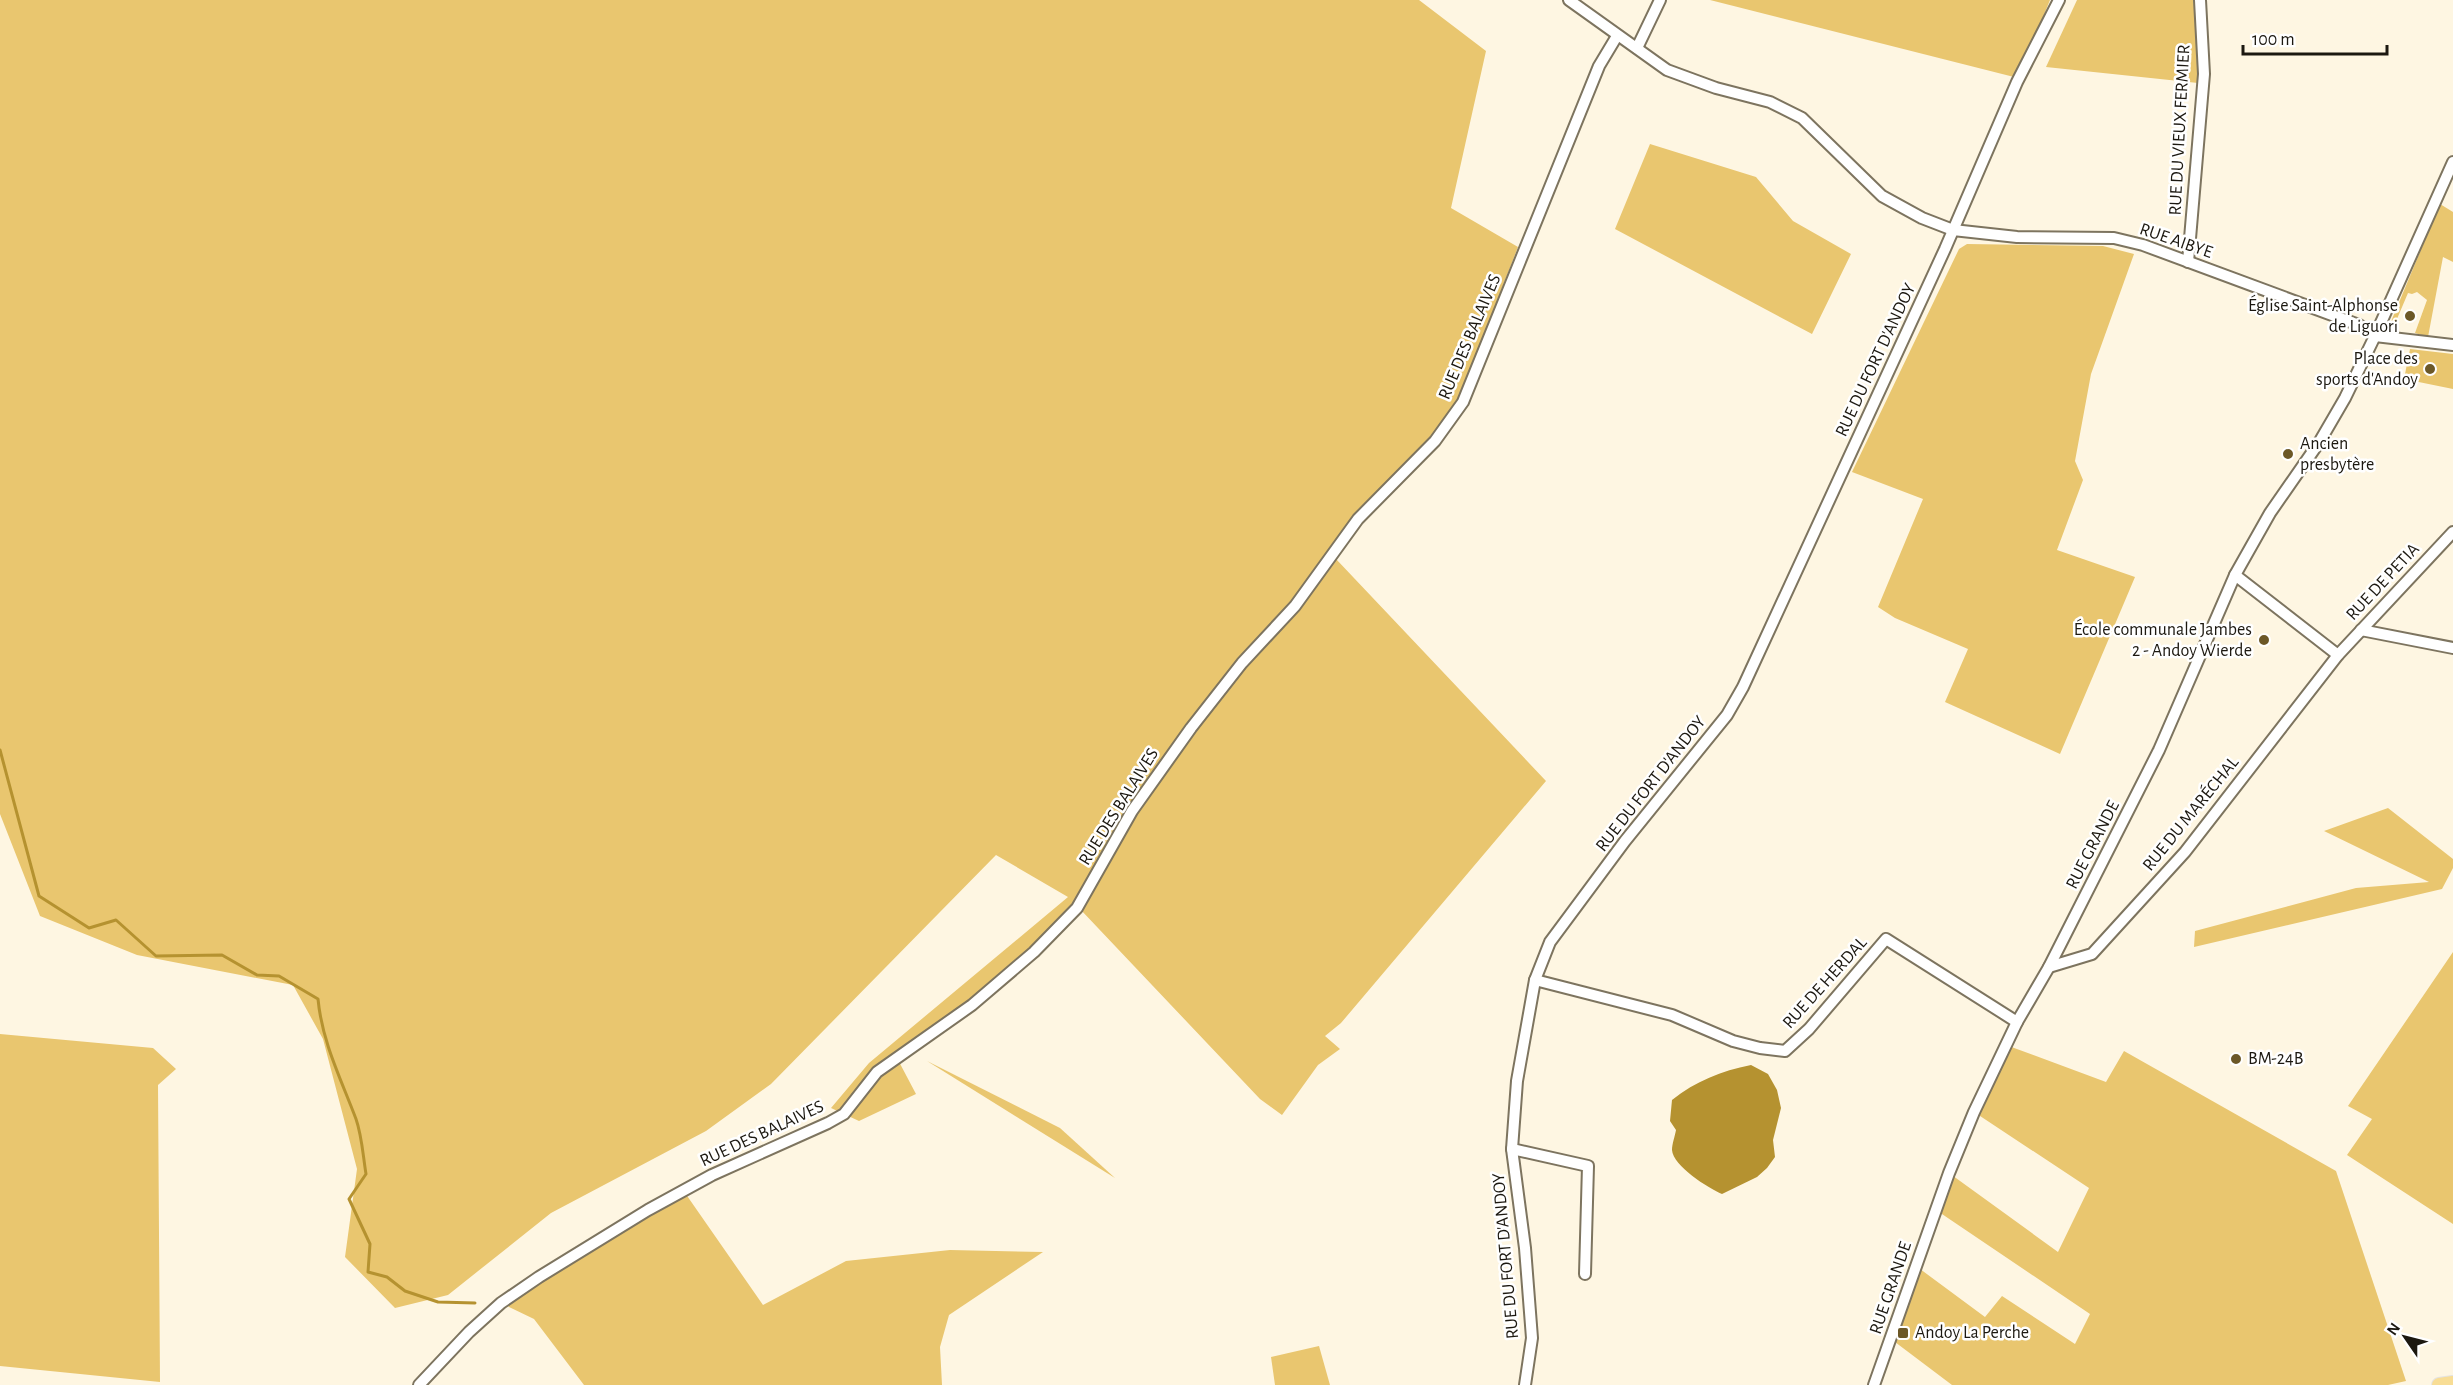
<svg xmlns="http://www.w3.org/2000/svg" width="2453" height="1385" viewBox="0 0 2453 1385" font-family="'Alegreya Sans',sans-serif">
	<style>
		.green { fill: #e9c66f }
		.water { fill: #b59230 }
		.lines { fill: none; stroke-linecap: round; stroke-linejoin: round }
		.stream { stroke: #b59230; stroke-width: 3 }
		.minor-casing { stroke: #7d745f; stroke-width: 14 }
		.major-casing { stroke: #e4e3e2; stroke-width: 16 }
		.minor { stroke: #fff; stroke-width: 10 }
		.major { stroke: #f8dd95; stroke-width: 14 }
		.poi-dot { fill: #6c5827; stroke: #fff; stroke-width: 2 }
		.labels { text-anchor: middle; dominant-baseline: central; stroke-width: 5; stroke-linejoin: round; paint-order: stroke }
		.street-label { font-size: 18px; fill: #1c1810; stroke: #fff }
		.poi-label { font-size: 18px; fill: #1c1810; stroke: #fff; text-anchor: end }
	</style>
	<rect width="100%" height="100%" fill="#fef6e2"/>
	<g class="green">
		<path d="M0,0H1419L1486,51L1451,208L1518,247L1458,401L1447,421L1197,716L1077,908L1034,952L897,1058L916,1094L859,1121L831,1108L869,1063L1068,897L996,855L771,1084L706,1131L551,1213L448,1295L395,1308L345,1257L357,1169L323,1039L293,985L137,955L40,916L0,814Z"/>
		<path d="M1710,0H2050L2024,64L2014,77Z"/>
		<path d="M2077,0H2194L2198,83L2046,67Z"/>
		<path d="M1650,144L1756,177L1793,221L1851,254L1812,334L1615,229Z"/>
		<path d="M2440,204L2453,212V262L2443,257L2428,337L2415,333L2427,300L2417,292L2412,294L2408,293L2394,326L2390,324Z"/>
		<path d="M1967,244L2103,246L2134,254L2091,374L2075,461L2083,480L2057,550L2135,577L2060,754L1945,702L1968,649L1895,618L1878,607L1923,499L1852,472L1959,249Z"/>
		<path d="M2410,349L2453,354V389L2404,379Z"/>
		<path d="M1336,559L1546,781L1341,1023L1325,1036L1340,1049L1318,1065L1282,1115L1260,1099L1080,909L1134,813L1193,730Z"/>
		<path d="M2388,808L2453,859V868L2442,889L2194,947L2195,931L2356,888L2429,882L2324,831Z"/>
		<path d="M2453,952V1224L2347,1155L2372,1119L2348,1106Z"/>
		<path d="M0,1034L153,1048L176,1069L158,1085L160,1382L0,1366Z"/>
		<path d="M2006,1045L2106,1082L2124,1051L2336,1171L2406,1381L2388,1385H1952L1891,1339L1916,1266L1985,1317L2002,1296L2075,1344L2090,1314L1936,1210L1949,1173L2058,1252L2089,1188L1974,1112Z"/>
		<path d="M927,1061L1060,1128L1115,1178Z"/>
		<path d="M683,1190L763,1305L846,1261L950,1250L1043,1252L949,1315L940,1347L942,1385H584L534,1319L501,1303Z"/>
		<path d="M1319,1346L1330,1385H1275L1271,1357Z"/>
	</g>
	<path class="water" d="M1751,1065L1768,1074L1777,1090L1781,1108L1773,1140L1775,1157L1767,1168L1757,1177L1722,1194C1708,1188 1673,1166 1672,1150C1672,1144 1675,1136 1676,1130L1670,1121L1672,1100C1696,1081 1721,1071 1751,1065Z"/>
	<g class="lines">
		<path class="stream" d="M0,750L39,896L89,928L116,920L156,956L222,955L257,975L279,976L318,999C322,1042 341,1079 356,1119C362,1136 363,1156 366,1174L349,1199L370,1244L368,1272L387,1277L405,1291L438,1302L475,1303"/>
		<g class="minor-casing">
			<g id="minor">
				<path d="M1569,0L1667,70L1716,88L1770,102L1802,118L1882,196L1922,218L1953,230L2017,237L2114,238L2143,245L2359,325L2375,336L2453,345"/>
				<path d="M1637,48L1660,0"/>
				<path d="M2188,262L2204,74L2200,0"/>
				<path d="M2235,575L2338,655"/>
				<path d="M2361,630L2453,648"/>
				<path d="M2049,967L2092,954L2185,852L2338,655L2453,532"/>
				<path d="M1535,980L1672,1015L1733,1041L1760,1048L1785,1051L1809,1029L1886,939L2017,1022"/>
				<path d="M1512,1149L1588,1166L1585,1274"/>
				<path d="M419,1385L469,1332L501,1303L539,1277L648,1210L712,1175L828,1123L844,1114L877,1072L972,1005L1034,952L1077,908L1132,811L1191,728L1242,663L1295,606L1358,519L1435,441L1463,402L1599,66L1617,36"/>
				<path d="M1525,1385L1532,1338L1525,1248L1512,1149L1517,1081L1535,980L1550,942L1625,841L1727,715L1743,687L1945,249L2017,82L2059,0"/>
				<path d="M1874,1385L1949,1173L1974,1112L2017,1022L2049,967L2159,750L2235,575L2270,513L2320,441L2345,398L2375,336L2453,162"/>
			</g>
		</g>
		<g class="major-casing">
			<path id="major" d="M2439,1385L2453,1383"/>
		</g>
		<use href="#minor" class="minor"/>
		<use href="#major" class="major"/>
	</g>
	<g class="poi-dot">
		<circle cx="2410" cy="316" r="6"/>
		<circle cx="2430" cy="369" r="6"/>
		<circle cx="2288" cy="454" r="6"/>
		<circle cx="2264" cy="640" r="6"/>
		<circle cx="2236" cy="1059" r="6"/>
		<rect x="1897" y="1327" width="12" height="12" rx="3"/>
	</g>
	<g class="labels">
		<g class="street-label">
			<text transform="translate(2180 130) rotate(-87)">RUE DU VIEUX FERMIER</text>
			<text transform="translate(2176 241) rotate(19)">RUE AIBYE</text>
			<text transform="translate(1470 337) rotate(-67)">RUE DES BALAIVES</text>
			<text transform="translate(1876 360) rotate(-65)">RUE DU FORT D'ANDOY</text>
			<text transform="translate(2383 582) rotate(-47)">RUE DE PETIA</text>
			<text transform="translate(1651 784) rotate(-52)">RUE DU FORT D'ANDOY</text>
			<text transform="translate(1119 807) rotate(-58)">RUE DES BALAIVES</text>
			<text transform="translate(2191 814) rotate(-51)">RUE DU MARÉCHAL</text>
			<text transform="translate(2093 845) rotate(-63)">RUE GRANDE</text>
			<text transform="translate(1825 983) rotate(-48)">RUE DE HERDAL</text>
			<text transform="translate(762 1134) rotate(-25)">RUE DES BALAIVES</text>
			<text transform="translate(1506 1256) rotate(-95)">RUE DU FORT D'ANDOY</text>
			<text transform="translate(1891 1288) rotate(-71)">RUE GRANDE</text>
		</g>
		<g class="poi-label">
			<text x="2398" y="306">Église Saint-Alphonse<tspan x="2398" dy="21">de Liguori</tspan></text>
			<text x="2418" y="359">Place des<tspan x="2418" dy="21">sports d'Andoy</tspan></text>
			<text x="2300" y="444" text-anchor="start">Ancien<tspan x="2300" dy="21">presbytère</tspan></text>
			<text x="2252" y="630">École communale Jambes<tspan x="2252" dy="21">2 - Andoy Wierde</tspan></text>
			<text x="2248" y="1059" text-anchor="start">BM-24B</text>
			<text x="1915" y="1333" text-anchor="start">Andoy La Perche</text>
		</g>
	</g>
	<g transform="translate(2405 1337) rotate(305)" stroke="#ffffff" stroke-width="4.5" paint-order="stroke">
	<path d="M0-4.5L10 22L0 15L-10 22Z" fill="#1c1810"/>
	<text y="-9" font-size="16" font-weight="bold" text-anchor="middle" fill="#1c1810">N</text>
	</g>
	<path d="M2243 45v9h144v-9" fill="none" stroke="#1c1810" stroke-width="3"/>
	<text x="2252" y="45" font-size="18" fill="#1c1810" stroke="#ffffff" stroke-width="4.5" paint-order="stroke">100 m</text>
</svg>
